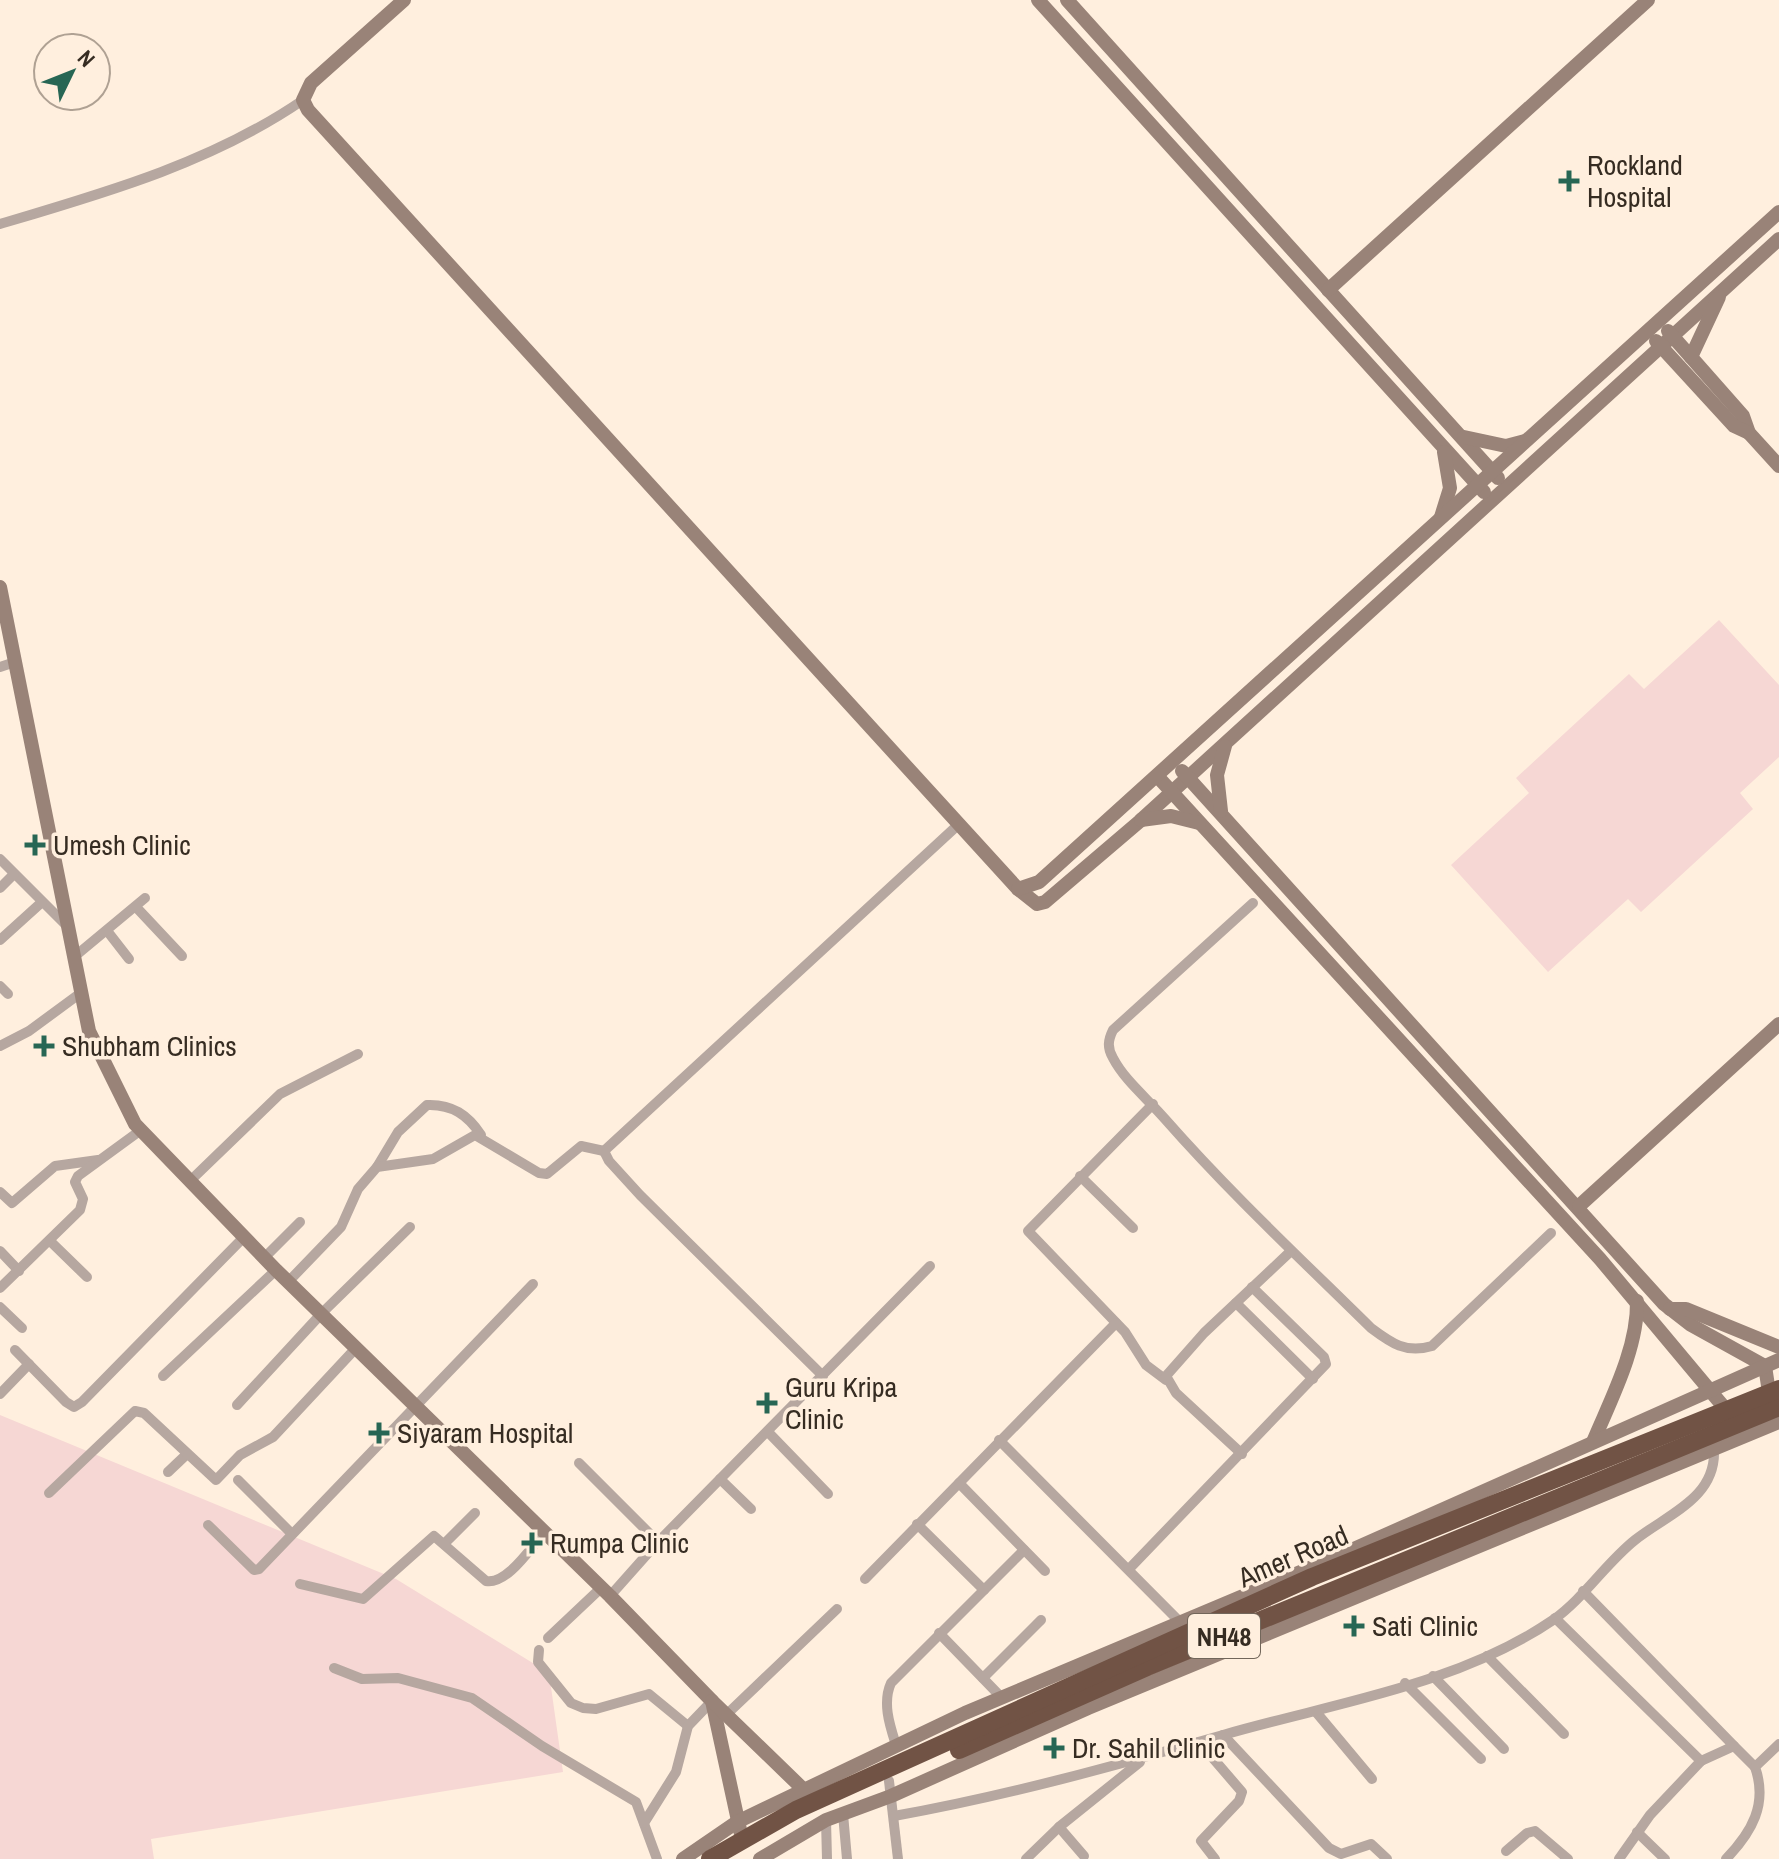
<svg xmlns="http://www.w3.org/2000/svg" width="1779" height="1859" viewBox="0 0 1779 1859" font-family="'Archivo Narrow',sans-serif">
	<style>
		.green { fill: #f6d7d4 }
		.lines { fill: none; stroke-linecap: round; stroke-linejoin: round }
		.street { stroke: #b6a7a0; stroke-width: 10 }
		.secondary { stroke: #998378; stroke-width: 14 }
		.highway { stroke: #715345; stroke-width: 18 }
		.poi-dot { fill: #276654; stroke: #ffefde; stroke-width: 3 }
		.labels { text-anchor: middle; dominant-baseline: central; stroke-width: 7; stroke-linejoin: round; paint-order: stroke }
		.shield { fill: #ffefde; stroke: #72665a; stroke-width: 2 }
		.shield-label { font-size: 26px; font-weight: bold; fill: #362c22 }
		.poi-label { font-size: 28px; fill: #362c22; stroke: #ffefde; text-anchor: start }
		.street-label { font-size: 28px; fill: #362c22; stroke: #ffefde }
	</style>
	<rect width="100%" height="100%" fill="#ffefde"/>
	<g class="green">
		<path d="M1719,620L1779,685V757L1740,793L1753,809L1641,912L1628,899L1548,972L1451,865L1529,793L1516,778L1629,674L1644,689Z"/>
		<path d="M0,1415L396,1579L549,1673L563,1772L151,1839L154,1859H0Z"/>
	</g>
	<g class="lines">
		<g class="street">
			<path d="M0,224C105,193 213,162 303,100"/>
			<path d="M0,667L15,662"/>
			<path d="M0,859L67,926"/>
			<path d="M0,888L14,874"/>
			<path d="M1253,903L1113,1030C1108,1040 1107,1048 1113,1058C1125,1081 1148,1099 1165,1119C1230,1193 1301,1259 1371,1328C1391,1343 1406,1354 1432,1346L1551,1233"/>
			<path d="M136,907L182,956"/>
			<path d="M108,932L129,959"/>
			<path d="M0,940L42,902"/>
			<path d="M74,957L145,898"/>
			<path d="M0,986L8,994"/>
			<path d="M0,1046L29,1031L82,992"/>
			<path d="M1153,1104L1028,1231L1125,1332L1146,1365L1166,1380"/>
			<path d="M377,1167L398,1132L427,1105C452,1104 468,1115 481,1135"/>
			<path d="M1080,1176L1133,1228"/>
			<path d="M190,1181L280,1094L358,1054"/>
			<path d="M0,1192L12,1203L55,1166L98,1160"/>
			<path d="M50,1241L87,1277"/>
			<path d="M0,1251L19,1271"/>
			<path d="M264,1258L300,1222"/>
			<path d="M288,1282L341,1227L358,1189L377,1167L433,1159L475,1135L539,1173L547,1174L581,1146L604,1151"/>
			<path d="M0,1288L80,1210L83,1199L75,1182L78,1176L141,1130"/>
			<path d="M1236,1303L1313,1379"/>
			<path d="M0,1307L22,1328"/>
			<path d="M15,1350L66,1402L74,1407L82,1402L244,1237"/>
			<path d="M163,1376L276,1270"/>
			<path d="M823,1376L640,1195L609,1161L604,1151L959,824"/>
			<path d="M0,1394L29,1364"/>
			<path d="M237,1405L322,1313L410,1227"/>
			<path d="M768,1432L828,1494"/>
			<path d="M999,1440L1181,1623"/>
			<path d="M1242,1454L1176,1393L1166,1376L1204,1333L1291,1251"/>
			<path d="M579,1463L658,1542"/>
			<path d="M168,1472L187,1454"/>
			<path d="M720,1479L751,1509"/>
			<path d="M238,1480L291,1533"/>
			<path d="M959,1483L1045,1571"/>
			<path d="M49,1493L135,1411L144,1413L216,1480L240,1455L273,1437L356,1348"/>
			<path d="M917,1524L984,1590"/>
			<path d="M208,1525L254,1570L259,1569L533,1284"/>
			<path d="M445,1543L475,1513"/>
			<path d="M1129,1569L1326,1364L1324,1357L1252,1287"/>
			<path d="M865,1579L1116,1323"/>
			<path d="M300,1584L363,1599L434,1536L486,1581C507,1585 531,1547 544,1533"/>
			<path d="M1583,1591L1734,1746L1701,1761"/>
			<path d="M610,1596L658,1542L930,1266"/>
			<path d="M1555,1618L1701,1761L1650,1815L1619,1859"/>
			<path d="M939,1633L1002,1698"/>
			<path d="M548,1638L601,1588"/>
			<path d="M539,1650L538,1662L571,1703L583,1708L596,1709L649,1694L688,1726"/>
			<path d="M1487,1656L1564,1734"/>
			<path d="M334,1668L362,1679L398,1678L472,1698L542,1746L636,1802L657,1859"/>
			<path d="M1433,1676L1504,1749"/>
			<path d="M983,1678L1041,1620"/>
			<path d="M1405,1683L1481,1759"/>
			<path d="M1316,1712L1372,1779"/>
			<path d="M726,1715L837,1609"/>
			<path d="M1223,1735L1329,1848L1341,1854L1371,1844L1387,1859"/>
			<path d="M1199,1742L1242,1792L1239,1801L1201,1841L1215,1859"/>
			<path d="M896,1745C890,1726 882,1703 891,1683L1024,1550"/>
			<path d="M1734,1746L1755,1767"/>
			<path d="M889,1781L898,1859"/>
			<path d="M843,1814L847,1859"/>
			<path d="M894,1816C1006,1796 1114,1766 1223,1735C1333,1703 1456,1686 1553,1620C1584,1598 1606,1563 1635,1540C1668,1514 1716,1498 1714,1450"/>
			<path d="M826,1820L827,1859"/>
			<path d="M644,1823L676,1772L688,1726L712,1701"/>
			<path d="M1059,1827L1084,1856"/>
			<path d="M1637,1832L1665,1859"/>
			<path d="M1506,1851L1527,1833L1535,1831L1568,1859"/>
			<path d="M1026,1859L1059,1827L1140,1762"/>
			<path d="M1726,1859C1752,1832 1768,1804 1755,1767L1779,1744"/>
		</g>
		<g class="secondary">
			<path d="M404,0L311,83L303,100L308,110L1018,889L1037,904L1045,902L1140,821L1779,239"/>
			<path d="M1038,0L1484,492"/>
			<path d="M1067,0L1498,478"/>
			<path d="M1328,290L1648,0"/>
			<path d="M1668,331L1743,416L1749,433L1779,466"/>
			<path d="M1656,341L1734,426L1749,433"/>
			<path d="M1691,357L1719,297"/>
			<path d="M1464,437L1506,446L1525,441"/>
			<path d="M1441,517L1450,488L1444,452"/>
			<path d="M0,587L89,1031L135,1124L276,1270L610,1596L712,1701L742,1839"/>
			<path d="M1182,771L1664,1304L1691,1325L1765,1366L1770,1399"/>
			<path d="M1158,777L1600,1259L1733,1418"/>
			<path d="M1221,811L1217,775L1225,746"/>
			<path d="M1141,820L1171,816L1199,823"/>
			<path d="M1018,889L1039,882L1779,212"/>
			<path d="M1579,1206L1779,1024"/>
			<path d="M1670,1309H1686L1779,1347"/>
			<path d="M1593,1442C1611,1399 1638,1348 1637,1301"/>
			<path d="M712,1701L803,1789L806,1798"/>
			<path d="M683,1859L737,1822L965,1713L1329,1560L1779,1360"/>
			<path d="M760,1859L826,1820L891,1796L1088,1708L1779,1422"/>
		</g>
		<g class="highway">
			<path d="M959,1750L1147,1667L1779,1407"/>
			<path d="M710,1859L796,1810L1312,1577L1779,1389"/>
		</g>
	</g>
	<g class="poi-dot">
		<path d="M1565 169h8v8h8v8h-8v8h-8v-8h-8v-8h8z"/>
		<path d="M31 833h8v8h8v8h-8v8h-8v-8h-8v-8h8z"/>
		<path d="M40 1034h8v8h8v8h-8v8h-8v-8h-8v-8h8z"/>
		<path d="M763 1391h8v8h8v8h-8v8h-8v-8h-8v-8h8z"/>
		<path d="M375 1421h8v8h8v8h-8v8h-8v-8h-8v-8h8z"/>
		<path d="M528 1531h8v8h8v8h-8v8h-8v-8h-8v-8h8z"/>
		<path d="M1350 1614h8v8h8v8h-8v8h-8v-8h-8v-8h8z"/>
		<path d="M1050 1736h8v8h8v8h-8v8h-8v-8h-8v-8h8z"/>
	</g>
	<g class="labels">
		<rect class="shield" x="1188" y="1614" width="72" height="44" rx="6"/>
		<g class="shield-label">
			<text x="1224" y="1636">NH48</text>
		</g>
		<g class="poi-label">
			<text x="1587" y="165">Rockland<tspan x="1587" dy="32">Hospital</tspan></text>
			<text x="53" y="845">Umesh Clinic</text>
			<text x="62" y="1046">Shubham Clinics</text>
			<text x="785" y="1387">Guru Kripa<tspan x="785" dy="32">Clinic</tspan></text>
			<text x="397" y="1433">Siyaram Hospital</text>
			<text x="550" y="1543">Rumpa Clinic</text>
			<text x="1372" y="1626">Sati Clinic</text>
			<text x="1072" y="1748">Dr. Sahil Clinic</text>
		</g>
		<g class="street-label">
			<text transform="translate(1293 1556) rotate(-23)">Amer Road</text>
		</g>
	</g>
	<g transform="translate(72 72) rotate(47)"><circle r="38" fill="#ffefde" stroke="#afa193" stroke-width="2"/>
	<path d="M0-6L14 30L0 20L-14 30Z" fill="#276654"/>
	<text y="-12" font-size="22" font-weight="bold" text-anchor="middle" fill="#362c22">N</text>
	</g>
</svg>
